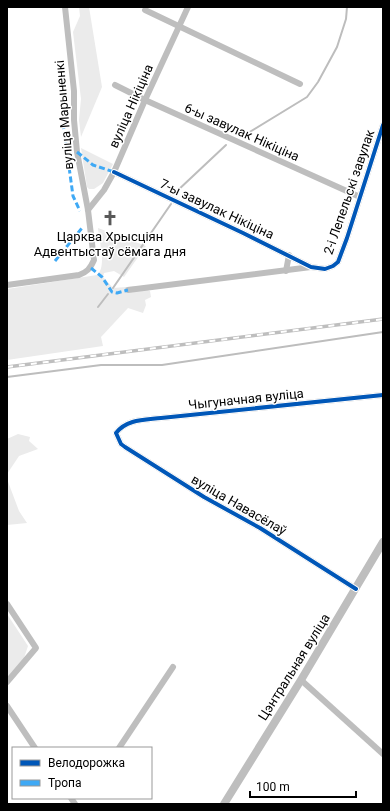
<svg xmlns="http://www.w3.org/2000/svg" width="390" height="811" viewBox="0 0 390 811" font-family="Roboto,sans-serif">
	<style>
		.green { fill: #ebebeb }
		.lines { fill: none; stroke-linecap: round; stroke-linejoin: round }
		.stream { stroke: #bdbdbd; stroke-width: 2 }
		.minor { stroke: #bebebe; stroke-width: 6 }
		.tertiary { stroke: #bebebe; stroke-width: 8 }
		.rail-casing { stroke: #bebebe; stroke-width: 3.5 }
		.rail { stroke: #fff; stroke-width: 2; stroke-dasharray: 6; stroke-linecap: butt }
		.quiet { stroke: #3fa9f5; stroke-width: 3; stroke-dasharray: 6 3; stroke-linecap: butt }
		.cycleway-casing { stroke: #fff; stroke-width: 6 }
		.cycleway { stroke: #0057b8; stroke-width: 4 }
		.labels { text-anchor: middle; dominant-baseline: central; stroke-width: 3; stroke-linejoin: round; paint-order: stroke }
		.street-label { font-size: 13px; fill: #000; stroke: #fff }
		.poi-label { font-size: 13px; fill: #000; stroke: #fff }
	</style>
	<rect width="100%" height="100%" fill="#fff"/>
	<g class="green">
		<path d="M79,7H89L102,87L81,137L79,120L81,99L73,32L80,16Z"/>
		<path d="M81,148L113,164L103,183L94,189H89L87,187Z"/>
		<path d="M98,228L146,246L124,277L114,271L104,273L103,277L113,288L139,286L150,291L151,297L145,300L146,305L143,313L128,308L101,337L103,346L7,360V289L97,275C107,267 99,240 98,228Z"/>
		<path d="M18,434L30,437L29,441L38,449L19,456L7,474V439Z"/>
		<path d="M7,479L19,511L27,523L7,525Z"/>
		<path d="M7,614L28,646L24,658L7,678Z"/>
	</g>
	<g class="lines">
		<g class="stream">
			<path d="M243,136L307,97L318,82L337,47L346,19L347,7"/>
			<path d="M176,192L226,145"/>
			<path d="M113,288L171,204"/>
			<path d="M98,307L108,294"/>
			<path d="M7,377L101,365H162L383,332"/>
		</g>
		<g class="minor">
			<path d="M145,10L300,84"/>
			<path d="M115,85L145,100L360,197"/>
			<path d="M114,172L243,233L311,267L325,269L333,266L338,262L347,238L383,125"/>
			<path d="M88,210L104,190L114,172L145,100L188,7"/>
			<path d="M286,271L289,255"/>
			<path d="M7,285L79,275C87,272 90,269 94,260L88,210L77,152L74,120V91L65,7"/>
			<path d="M128,290L311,267"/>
			<path d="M356,589L260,528L204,497L125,447L121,444L116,433C127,419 144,420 161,418L383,395"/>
			<path d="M7,604L36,648L7,682"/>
			<path d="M301,680L383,754"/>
			<path d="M7,706L35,748"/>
			<path d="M119,748L173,667"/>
			<path d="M71,798L75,804"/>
		</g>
		<path class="tertiary" d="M224,804L301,680L383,542"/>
		<g class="rail-casing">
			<path id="rail" d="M7,367L383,319"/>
		</g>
		<use href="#rail" class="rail"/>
		<g class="quiet">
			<path d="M63,123L73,196L80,211"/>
			<path d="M77,152L93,165L114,172"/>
			<path d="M55,261L82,228"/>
			<path d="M91,268L102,277L112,292L117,293L128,290"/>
		</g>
		<g class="cycleway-casing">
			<g id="cycleway">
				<path d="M114,172L243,233L311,267L325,269L333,266L338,262L347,238L383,125"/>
				<path d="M356,589L260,528L204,497L125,447L121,444L116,433C127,419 144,420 161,418L383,395"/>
			</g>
		</g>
		<use href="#cycleway" class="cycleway"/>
	</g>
	<defs>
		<g id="church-bare" transform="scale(1.2)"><path d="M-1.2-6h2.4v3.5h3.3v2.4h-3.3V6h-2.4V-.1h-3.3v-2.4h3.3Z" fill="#595959" stroke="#fff" stroke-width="2.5" paint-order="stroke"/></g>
	</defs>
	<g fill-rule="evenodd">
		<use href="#church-bare" x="110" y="218"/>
	</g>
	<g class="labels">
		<g class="street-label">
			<text transform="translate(131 106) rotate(-66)">вуліца Нікіціна</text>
			<text transform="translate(64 115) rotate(-95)">вуліца Марыненкі</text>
			<text transform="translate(242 132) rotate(24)">6-ы завулак Нікіціна</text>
			<text transform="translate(349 192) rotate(-71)">2-і Лепельскі завулак</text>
			<text transform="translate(217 209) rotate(25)">7-ы завулак Нікіціна</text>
			<text transform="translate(246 399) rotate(-6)">Чыгуначная вуліца</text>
			<text transform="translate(239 505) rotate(30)">вуліца Навасёлаў</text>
			<text transform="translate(294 667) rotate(-58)">Цэнтральная вуліца</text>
		</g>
		<g class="poi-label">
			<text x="110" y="236">Царква Хрысціян<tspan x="110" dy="15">Адвентыстаў сёмага дня</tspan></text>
		</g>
	</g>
	<rect width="390" height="811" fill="none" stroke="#000000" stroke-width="16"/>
	<rect x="12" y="747" width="140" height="52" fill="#ffffff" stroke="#999999"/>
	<rect x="20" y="760" width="20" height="6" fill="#0057b8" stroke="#999999"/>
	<text x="48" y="767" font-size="12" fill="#000000">Велодорожка</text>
	<rect x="20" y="780" width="20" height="6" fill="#3fa9f5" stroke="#999999"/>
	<text x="48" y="787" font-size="12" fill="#000000">Тропа</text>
	<path d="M250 791v6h106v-6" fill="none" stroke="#000000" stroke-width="2"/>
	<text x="256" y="791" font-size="12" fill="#000000" stroke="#ffffff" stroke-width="3" paint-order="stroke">100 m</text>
</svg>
